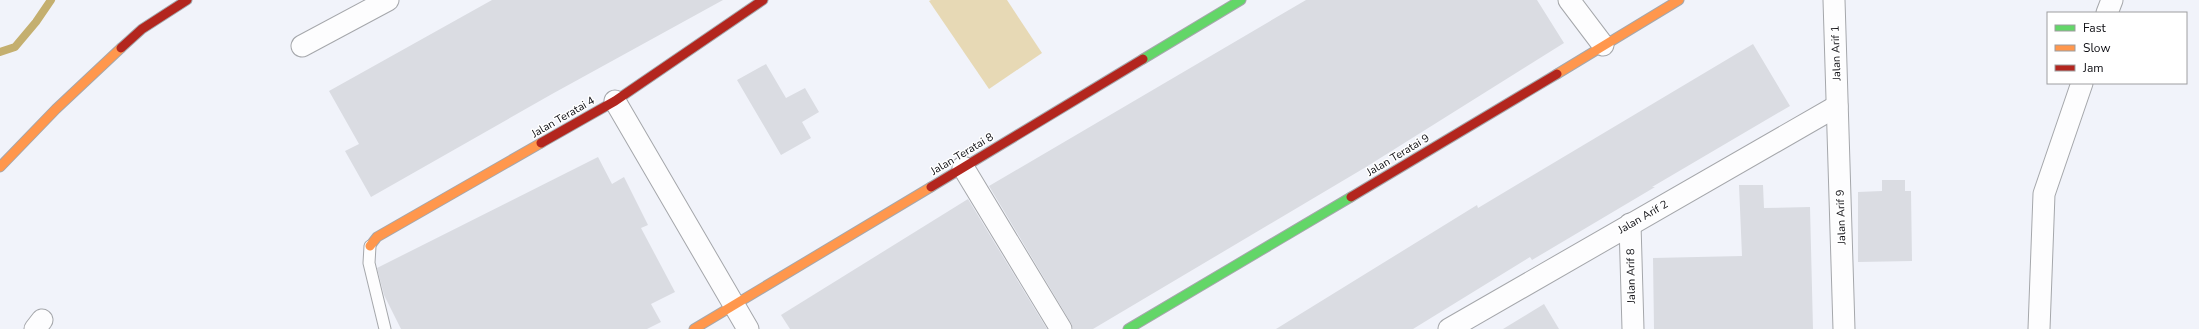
<svg xmlns="http://www.w3.org/2000/svg" width="2199" height="329" viewBox="0 0 2199 329" font-family="'Nunito Sans',sans-serif">
	<style>
		.green { fill: #e7d9b5 }
		.lines { fill: none; stroke-linecap: round; stroke-linejoin: round }
		.stream { stroke: #c4af6f; stroke-width: 8 }
		.building { fill: #dadce2 }
		.lane-casing { stroke: #a5a7ab; stroke-width: 13 }
		.street-casing { stroke: #a5a7ab; stroke-width: 23 }
		.fast-casing { stroke: #a5a7ab; stroke-width: 11 }
		.slow-casing { stroke: #a5a7ab; stroke-width: 11 }
		.jam-casing { stroke: #a5a7ab; stroke-width: 11 }
		.lane { stroke: #fdfdfe; stroke-width: 11 }
		.street { stroke: #fdfdfe; stroke-width: 21 }
		.fast { stroke: #63d668; stroke-width: 9 }
		.slow { stroke: #ff974d; stroke-width: 9 }
		.jam { stroke: #b3261e; stroke-width: 9 }
		.labels { text-anchor: middle; dominant-baseline: central; stroke-width: 3; stroke-linejoin: round; paint-order: stroke }
		.street-label { font-size: 11px; fill: #0d0d12; stroke: #fff }
	</style>
	<rect width="100%" height="100%" fill="#f1f3fa"/>
	<path class="green" d="M931,0H1007L1042,53L989,89L929,1Z"/>
	<g class="lines">
		<path class="stream" d="M0,52L15,47L36,22L51,0"/>
	</g>
	<g class="building">
		<path d="M492,0H723L552,94L371,197L345,151L359,144L329,91Z"/>
		<path d="M1306,0H1537L1564,43L1366,167L1093,329H1073L1071,323L989,186Z"/>
		<path d="M1753,44L1790,106L1652,187H1655L1532,260L1530,257L1413,329H1276L1477,205L1478,208Z"/>
		<path d="M766,64L786,98L805,88L819,112L802,122L811,138L781,155L737,80Z"/>
		<path d="M598,157L612,184L624,177L648,225L641,228L675,292L651,304L661,322L647,329H401L384,295L377,268Z"/>
		<path d="M1882,180H1905V191H1911L1912,261L1858,262V192L1882,191Z"/>
		<path d="M1739,185H1763L1764,208L1810,207L1813,329H1654L1653,258L1742,256Z"/>
		<path d="M968,199L1047,329H790L781,315Z"/>
		<path d="M1544,304L1559,329H1503Z"/>
	</g>
	<g class="lines">
		<g class="lane-casing">
			<path id="lane" d="M370,246L369,263L385,329"/>
		</g>
		<g class="street-casing">
			<g id="street">
				<path d="M1569,0L1603,45"/>
				<path d="M1834,0L1844,329"/>
				<path d="M2107,13L2112,0"/>
				<path d="M302,46L388,0"/>
				<path d="M615,101L748,329"/>
				<path d="M963,167L1061,329"/>
				<path d="M1630,224L1633,329"/>
				<path d="M35,329L42,320"/>
				<path d="M1449,329L1837,106"/>
				<path d="M2039,329L2044,194L2082,83"/>
			</g>
		</g>
		<g class="fast-casing">
			<g id="fast">
				<path d="M1143,59L1241,0"/>
				<path d="M1128,329L1351,197"/>
			</g>
		</g>
		<g class="slow-casing">
			<g id="slow">
				<path d="M1557,74L1679,0"/>
				<path d="M0,167L56,109L121,48"/>
				<path d="M370,246L377,237L541,143"/>
				<path d="M694,329L931,187"/>
			</g>
		</g>
		<g class="jam-casing">
			<g id="jam">
				<path d="M121,48L142,29L187,0"/>
				<path d="M541,143L615,101L763,0"/>
				<path d="M931,187L1143,59"/>
				<path d="M1351,197L1557,74"/>
			</g>
		</g>
		<use href="#lane" class="lane"/>
		<use href="#street" class="street"/>
		<use href="#fast" class="fast"/>
		<use href="#slow" class="slow"/>
		<use href="#jam" class="jam"/>
	</g>
	<g class="labels">
		<g class="street-label">
			<text transform="translate(1836 53) rotate(-92)">Jalan Arif 1</text>
			<text transform="translate(563 117) rotate(-30)">Jalan Teratai 4</text>
			<text transform="translate(962 154) rotate(-31)">Jalan Teratai 8</text>
			<text transform="translate(1398 155) rotate(-31)">Jalan Teratai 9</text>
			<text transform="translate(1643 217) rotate(-30)">Jalan Arif 2</text>
			<text transform="translate(1841 217) rotate(-92)">Jalan Arif 9</text>
			<text transform="translate(1631 276) rotate(-91)">Jalan Arif 8</text>
		</g>
	</g>
	<rect x="2047" y="12" width="140" height="72" fill="#ffffff" stroke="#9e9ea0"/>
	<rect x="2055" y="25" width="20" height="6" fill="#63d668" stroke="#9e9ea0"/>
	<text x="2083" y="32" font-size="12" fill="#0d0d12">Fast</text>
	<rect x="2055" y="45" width="20" height="6" fill="#ff974d" stroke="#9e9ea0"/>
	<text x="2083" y="52" font-size="12" fill="#0d0d12">Slow</text>
	<rect x="2055" y="65" width="20" height="6" fill="#b3261e" stroke="#9e9ea0"/>
	<text x="2083" y="72" font-size="12" fill="#0d0d12">Jam</text>
</svg>
